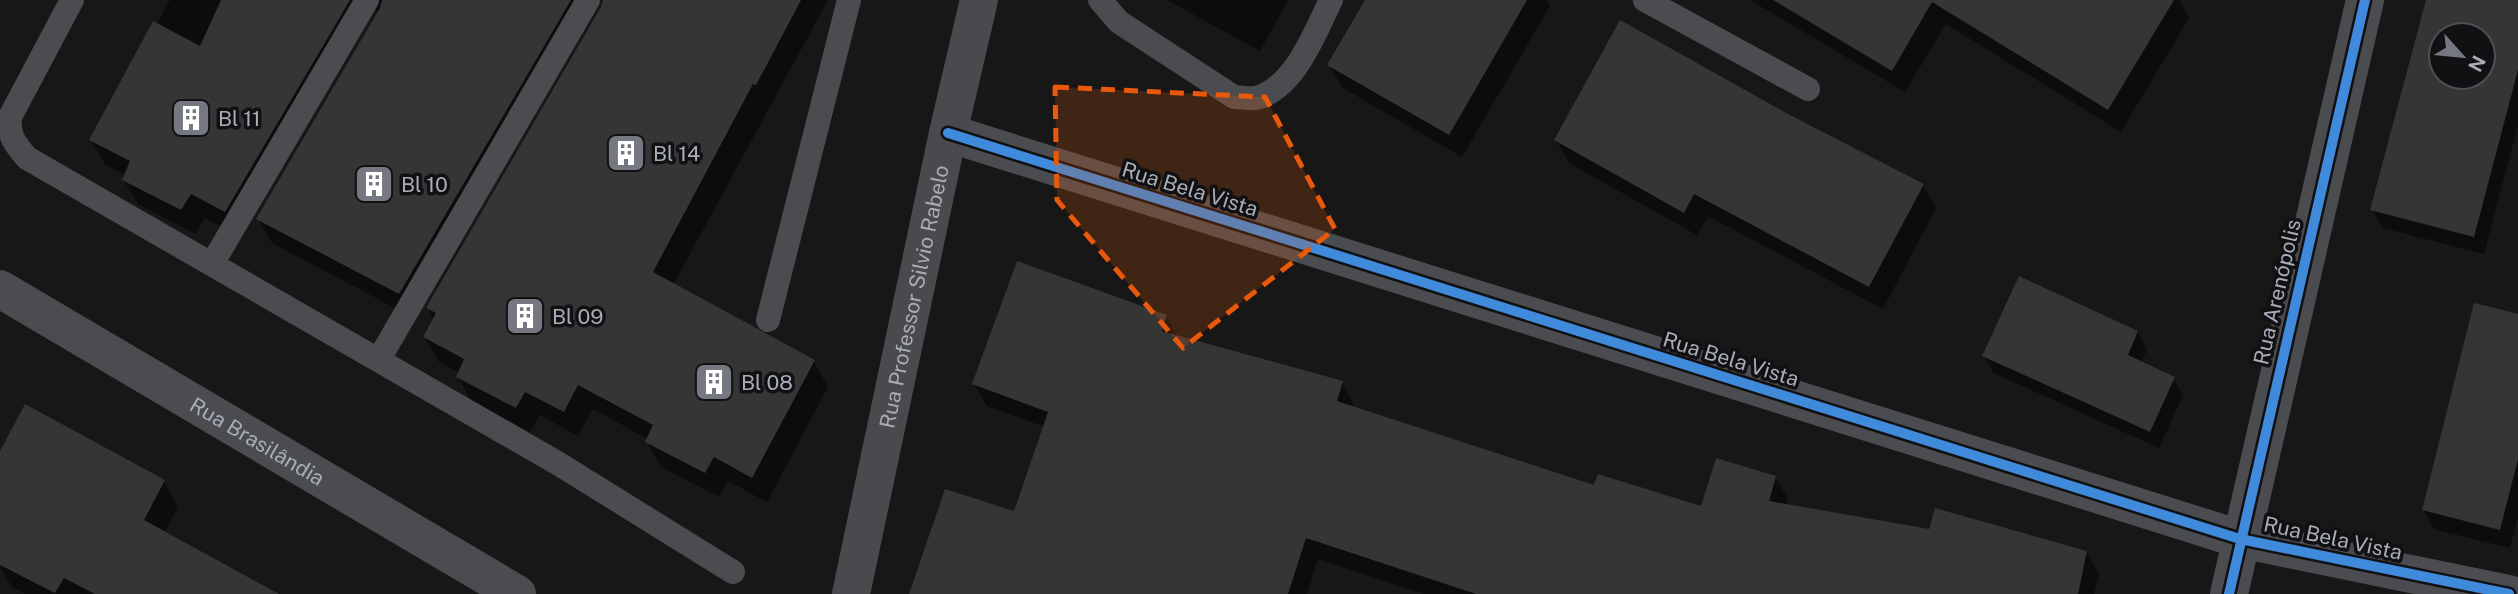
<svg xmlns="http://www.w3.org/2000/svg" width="2518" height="594" viewBox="0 0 2518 594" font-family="'Public Sans',sans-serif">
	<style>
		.shadow { fill: #0007; fill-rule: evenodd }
		.building { fill: #353536; fill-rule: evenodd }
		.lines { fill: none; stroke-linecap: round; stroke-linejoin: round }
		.lane { stroke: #4b4c50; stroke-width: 24 }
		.street { stroke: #4b4c50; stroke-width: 38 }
		.secondary { stroke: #4a4a4e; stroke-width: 38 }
		.cycleway-casing { stroke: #111113; stroke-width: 15 }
		.cycleway { stroke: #408adc; stroke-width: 10 }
		.marked { fill: #e8590c; fill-opacity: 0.2; stroke: #e8590c; stroke-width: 5; stroke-dasharray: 14 9; stroke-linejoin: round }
		.labels { text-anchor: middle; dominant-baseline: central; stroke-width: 7; stroke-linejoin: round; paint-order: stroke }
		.poi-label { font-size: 21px; fill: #a8adb8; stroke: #111113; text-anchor: start }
		.street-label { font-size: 21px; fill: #a8adb8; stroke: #111113 }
	</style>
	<rect width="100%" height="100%" fill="#171717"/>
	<g class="shadow">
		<path d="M170,0H583L414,318L272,243L258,219L380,11H375L368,18L240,236L205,218L196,234L138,204L123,179L125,175L105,164L91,140Z"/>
		<path d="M623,0H828L673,285L814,362L828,387L767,502L728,481L719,497L661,467L647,442L648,439L593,409L578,436L540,415L530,432L472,402L458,377L460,373L439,362L425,337L434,320L428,308Z"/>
		<path d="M1167,0H1288L1260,51Z"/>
		<path d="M1367,0H1547L1550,6L1462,157L1343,88L1329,65Z"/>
		<path d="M1750,0H2179L2189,18L2121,132L1946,24L1905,92Z"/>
		<path d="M2428,0H2518V125L2484,254L2383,228L2372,209ZM2441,35H2483V77H2441Z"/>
		<path d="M1787,115L1923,185L1936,208L1883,309L1708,216L1697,235L1569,163L1556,140Z"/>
		<path d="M1166,316L1178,337L1342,383L1354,405L1353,408L1596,487L1702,508L1775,477L1788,499L1786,506L1930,531L2086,552L2099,574L2094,594H1424L1318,559L1307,594H911L1015,513L1045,427L987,406L974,384Z"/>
		<path d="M2518,316V517L2510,548L2434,529L2423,510Z"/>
		<path d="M2137,332L2147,349L2141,363L2173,378L2183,395L2159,448L1994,373L1984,356Z"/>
		<path d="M0,455L164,482L178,507L164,533L274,594H25L12,587L0,567Z"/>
	</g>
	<g class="building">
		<path d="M221,0H350L225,212L191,194L181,210L122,180L130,161L89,140L153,21L200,46Z"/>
		<path d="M382,0H571L399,294L256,219L380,8Z"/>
		<path d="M603,0H801L756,85L753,84L653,272L815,360L752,478L714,457L705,473L645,442L653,425L578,385L564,412L525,392L516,408L456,377L464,359L423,337L436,313L426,308L601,7Z"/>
		<path d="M1365,0H1527L1449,135L1327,65Z"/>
		<path d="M1773,0H2174L2108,110L1932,2L1892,71Z"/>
		<path d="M2426,0H2518V70L2474,237L2370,210ZM2441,35H2483V77H2441Z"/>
		<path d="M1620,20L1788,114L1924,184L1869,287L1694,194L1684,213L1554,140Z"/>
		<path d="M1017,261L1167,315L1162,331L1343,381L1337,401L1594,485L1598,474L1701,506L1716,458L1776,476L1769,501L1929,529L1935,508L2087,551L2078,594H1476L1306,538L1288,594H909L945,489L1014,511L1048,412L972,384Z"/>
		<path d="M2019,276L2138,331L2128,355L2175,377L2150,432L1982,356Z"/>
		<path d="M2474,303L2518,314V459L2500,530L2422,510Z"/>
		<path d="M25,404L165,480L144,520L279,594H95L64,578L55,593L0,565V451Z"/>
	</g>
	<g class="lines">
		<g class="lane">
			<path d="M72,0L10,117C8,136 15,144 27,158L559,464L733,572"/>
			<path d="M1100,0L1119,22L1234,97C1240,97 1250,99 1256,98C1295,88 1315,32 1331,0"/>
			<path d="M1645,0L1808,89"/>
			<path d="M212,264L367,0"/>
			<path d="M768,320L849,0"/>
			<path d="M379,359L588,0"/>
		</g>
		<g class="street">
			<path d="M948,133L2240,539L2509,594"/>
			<path id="s1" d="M0,289L517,594"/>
			<path d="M2229,594L2365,0"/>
		</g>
		<path class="secondary" id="s2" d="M851,594L948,133L979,0"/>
		<g class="cycleway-casing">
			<g id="cycleway">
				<path d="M948,133L2240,539L2509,594"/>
				<path d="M2229,594L2365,0"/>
			</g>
		</g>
		<use href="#cycleway" class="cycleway"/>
	</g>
	<path class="marked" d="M1055,87L1265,97L1335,229L1183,348L1057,200Z"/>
	<defs>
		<g id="building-square" transform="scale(2.0125)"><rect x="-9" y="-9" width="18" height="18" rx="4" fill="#757880" stroke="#111113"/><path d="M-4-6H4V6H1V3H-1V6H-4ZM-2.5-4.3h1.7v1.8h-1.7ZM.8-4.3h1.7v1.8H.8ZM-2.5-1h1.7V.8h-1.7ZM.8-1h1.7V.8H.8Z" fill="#fff"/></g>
	</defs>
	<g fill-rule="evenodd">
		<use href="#building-square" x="191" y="118"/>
		<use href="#building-square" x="626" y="153"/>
		<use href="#building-square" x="374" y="184"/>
		<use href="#building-square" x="525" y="316"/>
		<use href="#building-square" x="714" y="382"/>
	</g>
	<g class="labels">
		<g class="poi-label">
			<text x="218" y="118">Bl 11</text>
			<text x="653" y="153">Bl 14</text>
			<text x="401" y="184">Bl 10</text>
			<text x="552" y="316">Bl 09</text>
			<text x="741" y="382">Bl 08</text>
		</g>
		<g class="street-label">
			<text transform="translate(1190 189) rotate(17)">Rua Bela Vista</text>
			<text transform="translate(2277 292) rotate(-77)">Rua Arenópolis</text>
			<text stroke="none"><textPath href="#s2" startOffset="304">Rua Professor Silvio Rabelo</textPath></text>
			<text transform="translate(1731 359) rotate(17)">Rua Bela Vista</text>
			<text stroke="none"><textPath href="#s1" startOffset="299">Rua Brasilândia</textPath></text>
			<text transform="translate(2333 538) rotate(12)">Rua Bela Vista</text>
		</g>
	</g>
	<g transform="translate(2462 56) rotate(117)"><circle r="33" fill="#111113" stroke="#4d4f55" stroke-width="2"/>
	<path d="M0-5L12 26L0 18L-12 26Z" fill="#757880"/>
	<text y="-10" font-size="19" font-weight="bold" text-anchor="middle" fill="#a8adb8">N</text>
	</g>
</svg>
